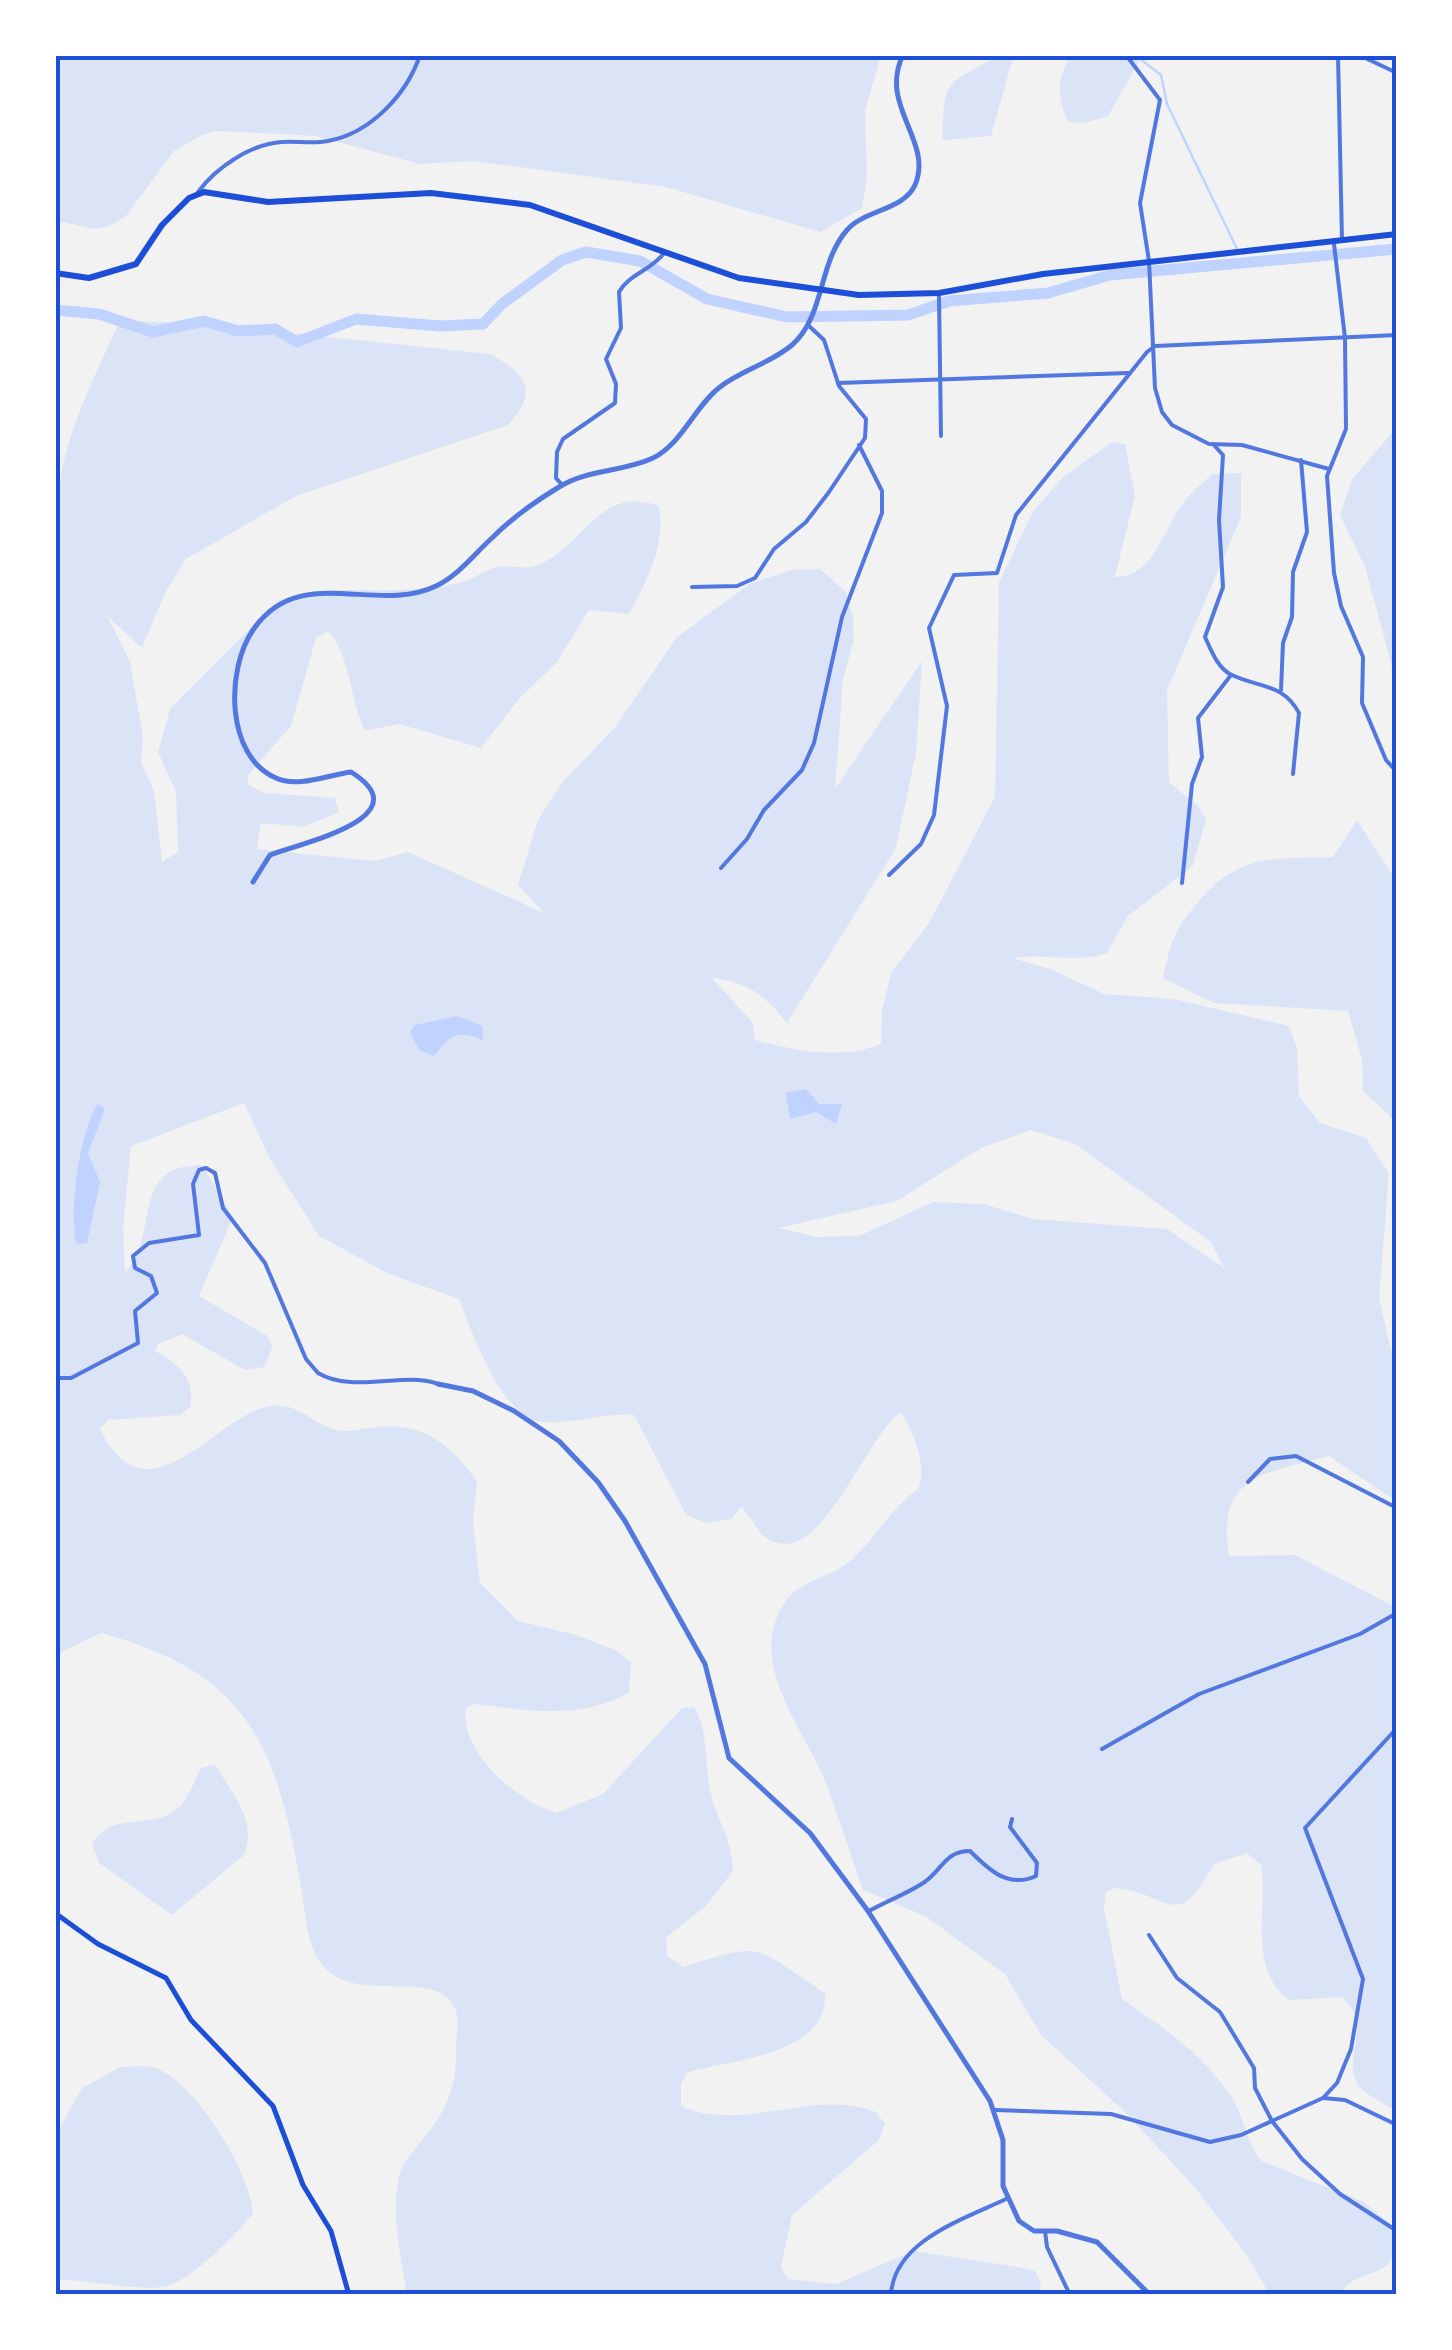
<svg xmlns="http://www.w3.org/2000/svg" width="1452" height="2350" viewBox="0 0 1452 2350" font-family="'Asap Condensed',sans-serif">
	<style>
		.green { fill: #dbe4f7; fill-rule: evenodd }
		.water { fill: #bfd3fe }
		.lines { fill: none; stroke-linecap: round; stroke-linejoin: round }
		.stream { stroke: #bfd3fe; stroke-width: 2.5 }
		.river { stroke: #bfd3fe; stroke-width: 11 }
		.minor { stroke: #5277de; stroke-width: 4 }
		.tertiary { stroke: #5277de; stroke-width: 5 }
		.secondary { stroke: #1d4ed8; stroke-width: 5 }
		.primary { stroke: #1d4ed8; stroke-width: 6 }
		.neatline { fill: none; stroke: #1d4ed8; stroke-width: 4 }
	</style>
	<rect width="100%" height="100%" fill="#f2f2f2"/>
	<g class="green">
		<path d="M55,55H336L341,60H362L367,55H881L865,111L867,179L862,208L820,232L666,187L474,161L420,164L315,136L218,131L202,135L174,151L126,216L110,226L93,229L55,220Z"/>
		<path d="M1071,55H1143L1108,116L1084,123L1068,122C1057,96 1056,80 1071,55Z"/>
		<path d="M996,57H1013L991,136L943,140C943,80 945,85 996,57Z"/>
		<path d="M133,321L205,324L490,354C527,374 539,391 508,425L296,496L186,559L165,593L142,648L108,617L130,662L143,737L141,762L154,791L162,862L178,852L176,792L158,752L170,709L277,601C320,584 370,593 415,589C430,588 447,586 461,582C474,579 485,570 497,567C509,564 524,570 535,566C583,550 598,483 659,506C666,544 647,581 629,614L589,610L557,662L518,700L481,748L399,724L365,731C350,701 351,656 328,631L316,638L291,726L248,775V784L264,793L335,798L339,812L303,827L261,823L257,849L374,861L408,852L544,913L518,885L538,820L561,784L616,726L677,637L751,583L792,570L820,569L846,592L853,618L854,639L843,680L835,789L922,661L916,753L896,848L787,1023C766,997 747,981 712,978L753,1023L755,1040C797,1050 839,1061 881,1044L882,1010L891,973L929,923L995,797L999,582L1033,512L1064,476L1112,442L1125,444L1135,496L1115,577C1153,578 1163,530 1183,503C1191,492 1203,483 1212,474L1241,473V517L1167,690L1169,782L1199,807L1206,819L1193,866L1128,916L1107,953C1076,964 1044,953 1013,958L1050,969L1104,994L1174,999L1289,1026L1297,1049L1299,1096L1320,1123L1366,1138L1389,1174L1379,1298L1391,1350L1397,1353V1502L1329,1456C1265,1474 1216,1474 1229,1556L1295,1555L1397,1608V2111C1386,2105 1373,2099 1363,2090C1335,2064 1377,2027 1342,1997L1289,2000C1247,1968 1268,1912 1261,1865L1247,1853L1214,1864C1175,1935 1172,1893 1114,1888L1106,1892L1104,1908L1122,1999C1164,2028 1204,2055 1232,2098C1245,2118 1245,2142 1262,2161L1364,2202L1397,2230C1397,2288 1361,2261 1339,2295H1270L1246,2254L1192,2184L1125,2112L1041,2035L1005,1974L925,1916L863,1890C850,1854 839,1817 825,1781C803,1727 745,1662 785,1602C799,1581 831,1577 850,1561C875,1539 890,1509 918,1489C928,1468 913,1430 901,1412C869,1432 825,1556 778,1543C757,1538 755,1520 741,1507L732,1519L707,1523L686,1515L634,1415C602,1413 575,1424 543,1422C502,1420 472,1332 459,1299L389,1274L319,1236L270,1159L244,1103L131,1146L123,1228L125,1273C161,1235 128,1165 202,1165L233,1217L199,1296L266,1335L273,1346L264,1367L245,1370L182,1334L158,1344L155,1351C179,1363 196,1380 190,1407L180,1415L108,1420L100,1429C147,1525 212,1420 266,1407C297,1399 311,1424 337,1430C348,1433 365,1428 376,1427C424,1422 449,1444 477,1481L473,1522L480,1583L518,1621L573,1634L615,1650L631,1662L629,1693C578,1720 530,1711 475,1704L466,1707C459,1752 517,1801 556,1813L603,1794L682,1708L694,1707C711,1736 703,1770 713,1802C723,1831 731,1838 733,1871L705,1907L666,1937L667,1956L684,1967C769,1939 754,1948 825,1993C829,2054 733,2060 688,2072L681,2084V2106C742,2134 814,2087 876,2112L885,2124L879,2140L792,2215L781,2267L788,2279L836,2284L913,2251L1018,2267L1035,2271L1041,2283L1039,2295H410L406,2289C400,2255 391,2211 399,2176C401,2165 412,2153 419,2144C445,2113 457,2090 456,2049C456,2038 459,2022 456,2011C441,1966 362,2004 327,1970C307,1951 306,1918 302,1892C277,1750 253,1674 101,1633L55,1655V548L60,546C47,469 86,395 117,327ZM1031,1130L1075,1144L1211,1242L1224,1268L1167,1229L1033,1219L984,1204L933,1202L859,1236L818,1237L778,1228L897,1201L981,1148Z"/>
		<path d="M1397,427V685L1365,567L1340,515L1352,479Z"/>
		<path d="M1357,820L1397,882V1123L1363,1091L1362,1060L1348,1011L1214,1003L1163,978C1171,941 1174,930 1199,901C1240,853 1274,859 1333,857Z"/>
		<path d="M215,1765C232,1793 258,1821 244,1855L172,1915L99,1863L92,1844C113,1808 159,1833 182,1804C190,1794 195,1780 201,1768Z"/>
		<path d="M120,2067C130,2067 142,2065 152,2067C193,2077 251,2173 253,2213C238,2233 189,2283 164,2287C137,2291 87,2279 55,2280V2136L82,2088Z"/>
	</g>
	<g class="water">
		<path d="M457,1016L482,1026L483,1040C457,1029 449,1036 434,1056L419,1050L410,1032L415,1025Z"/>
		<path d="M806,1089L819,1104H842L836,1124L816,1112L790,1119L786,1093Z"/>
		<path d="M98,1104L105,1109L88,1153L100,1182L87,1243L77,1244C68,1213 80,1128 98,1104Z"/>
	</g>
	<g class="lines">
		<path class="stream" d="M1135,55L1161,75L1167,104L1237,249"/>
		<path class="river" d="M55,310L99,314L153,332L204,321L238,331L275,329L297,342L356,319L440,326L483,324L502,304L562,260L586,252L640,261L707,299L787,317L908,315L949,301L1048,293L1110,275L1397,249"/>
		<g class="minor">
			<path d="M1126,55L1160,100L1140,203L1149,261L1155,388L1162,412L1172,425L1209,444L1242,445L1329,469"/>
			<path d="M1338,55L1342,240"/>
			<path d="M1359,55L1397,73"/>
			<path d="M198,192C216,168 250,144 282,142C297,141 313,144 328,141C371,133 407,94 420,55"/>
			<path d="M1334,244L1345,338L1346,429L1327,476L1334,573L1341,606L1363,657L1362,703L1386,760L1397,772"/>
			<path d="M939,296L941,436"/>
			<path d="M838,383L1128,373"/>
			<path d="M1213,444L1223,455L1219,520L1223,587L1205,637C1211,650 1218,669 1232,675C1259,688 1283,683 1299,713L1293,774"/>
			<path d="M562,485L556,478L557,452L563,439L615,403L616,384L606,359L621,328L619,292C629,274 651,271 665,252"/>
			<path d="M692,587L737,586L755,578L774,549L806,522L829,492L865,438L866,419L839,386L824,340L808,325"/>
			<path d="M1281,690L1283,643L1292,617L1293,572L1307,532L1301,460"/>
			<path d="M721,868L747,839L764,810L802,770L814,743L842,617L882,513V491L859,445"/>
			<path d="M889,875L921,844L934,815L947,706L929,628L954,575L997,573L1016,515L1147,352L1155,346L1397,335"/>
			<path d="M1182,883L1192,784L1202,757L1198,718L1231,675"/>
			<path d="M55,1378H71L138,1343L135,1311L157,1293L151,1276L135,1268L133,1256L149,1243L199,1235L193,1184L199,1170L206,1168L215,1173L223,1208L265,1263L306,1359L318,1373C353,1394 406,1371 438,1384"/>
			<path d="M1248,1482L1270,1459L1296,1456L1397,1508"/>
			<path d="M1102,1749L1199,1694L1360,1634L1397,1613"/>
			<path d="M869,1911C887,1901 909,1893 926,1881C943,1868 946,1851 970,1851C988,1869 1008,1889 1036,1876L1037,1863L1010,1827L1012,1819"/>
			<path d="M1149,1935L1177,1978L1220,2012L1254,2068L1255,2088L1272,2121L1302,2159L1340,2194L1397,2231"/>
			<path d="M1323,2098L1345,2100L1397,2125"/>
			<path d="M995,2110L1111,2114L1210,2142L1241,2135L1323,2098L1337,2083L1351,2049L1363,1979L1305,1828L1397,1728"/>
			<path d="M1045,2231L1047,2247L1070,2295"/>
			<path d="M891,2295C894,2240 965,2219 1008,2198"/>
		</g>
		<g class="tertiary">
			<path d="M253,882L270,855C296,844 425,818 351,772C328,775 297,788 276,778C225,756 226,669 253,630C299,562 376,615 436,586C459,575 474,554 493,537C512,518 536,501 559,487C588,469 623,472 653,458C682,444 695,406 720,387C742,370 771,363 792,345C825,316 818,263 847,230C864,210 904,210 915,185C934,141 878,106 903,55"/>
			<path d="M438,1384L473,1391L514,1411L559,1441L598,1482L625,1521L705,1664L729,1758L810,1833L868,1911L990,2101L1003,2140V2186L1019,2221L1034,2231H1057L1097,2242L1150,2295"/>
		</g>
		<path class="secondary" d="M55,1913L98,1944L166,1978L191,2020L273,2106L303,2185L331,2231L349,2295"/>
		<path class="primary" d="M55,273L89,278L136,264L162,225L189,198L204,192L268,202L431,193L530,205L739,278L859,295L939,293L1043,274L1397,234"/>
	</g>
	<rect width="1452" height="2350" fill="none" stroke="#ffffff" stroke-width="115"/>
	<rect x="58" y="58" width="1336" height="2234" class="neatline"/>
</svg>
